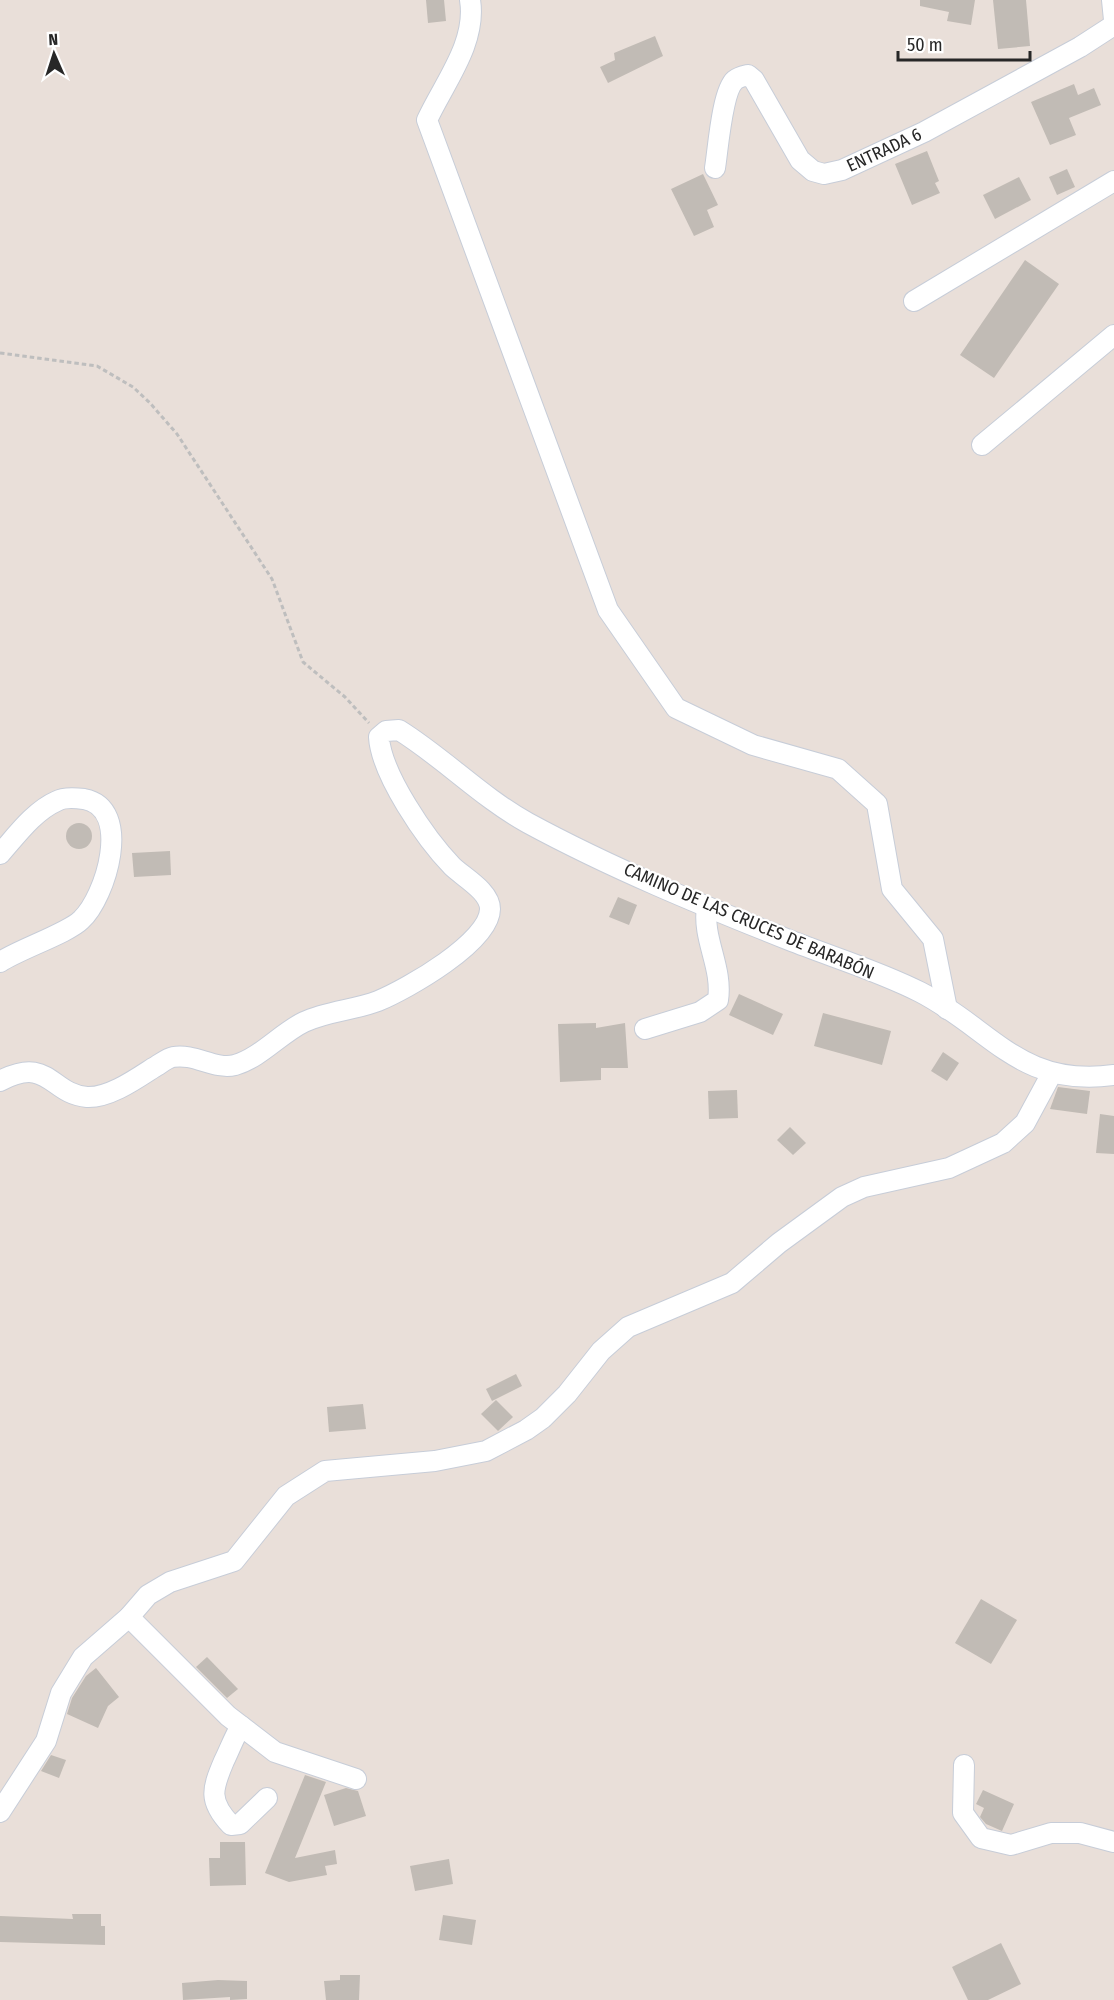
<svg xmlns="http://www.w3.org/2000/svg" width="1114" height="2000" viewBox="0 0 1114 2000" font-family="'Fira Sans Condensed',sans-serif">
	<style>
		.building { fill: #c1bbb5 }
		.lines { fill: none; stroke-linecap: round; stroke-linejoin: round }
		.minor-casing { stroke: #c7cdd8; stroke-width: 22 }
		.path { stroke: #bebebe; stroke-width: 3; stroke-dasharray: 4.5 3; stroke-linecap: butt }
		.minor { stroke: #fff; stroke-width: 20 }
		.labels { text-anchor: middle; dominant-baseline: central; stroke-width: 4.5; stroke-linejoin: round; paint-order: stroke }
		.street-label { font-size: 18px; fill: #272727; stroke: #fff }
	</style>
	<rect width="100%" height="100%" fill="#e9dfd9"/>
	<g class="building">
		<path d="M426,0H444L446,21L428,23Z"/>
		<path d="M920,0H975L971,25L947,21L949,12L920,6Z"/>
		<path d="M993,0H1026L1030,46L998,49Z"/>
		<path d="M655,36L663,56L608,83L600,67L615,60L614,53Z"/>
		<path d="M1074,84L1078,95L1094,88L1101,105L1069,118L1076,135L1050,145L1031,102Z"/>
		<path d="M927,151L939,181L935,183L940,193L912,205L895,164Z"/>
		<path d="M1067,169L1075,187L1057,195L1049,177Z"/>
		<path d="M703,174L718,205L707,210L714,227L694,236L671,189Z"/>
		<path d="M1019,177L1031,200L995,219L983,195Z"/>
		<path d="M1025,260L1059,284L994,378L960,355Z"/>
		<circle cx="79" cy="836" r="13"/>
		<path d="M170,851L171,875L134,877L132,853Z"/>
		<path d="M618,897L637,905L629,925L609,917Z"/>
		<path d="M739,994L783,1014L773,1035L729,1015Z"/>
		<path d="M823,1013L891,1031L882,1065L814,1046Z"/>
		<path d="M596,1023V1028L625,1023L628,1068H601V1080L560,1082L558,1024Z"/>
		<path d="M943,1052L959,1063L947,1081L931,1071Z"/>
		<path d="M1058,1087L1090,1091L1087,1114L1050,1109Z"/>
		<path d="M737,1090L738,1118L709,1119L708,1091Z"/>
		<path d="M1100,1114L1114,1116V1154L1096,1153Z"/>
		<path d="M790,1127L806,1143L793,1155L777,1140Z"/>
		<path d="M516,1374L522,1386L492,1401L486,1389Z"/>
		<path d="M496,1400L513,1417L498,1431L481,1414Z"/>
		<path d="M363,1404L366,1429L329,1432L327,1407Z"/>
		<path d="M981,1599L1017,1620L991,1664L955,1643Z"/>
		<path d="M207,1657L238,1689L227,1698L196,1667Z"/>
		<path d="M96,1668L119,1697L108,1706L98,1728L67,1714L72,1698L86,1676Z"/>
		<path d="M51,1755L66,1760L59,1778L41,1771Z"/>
		<path d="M305,1775L326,1782L295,1858L335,1850L337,1864L325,1866L327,1875L289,1882L265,1873Z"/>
		<path d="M346,1788L358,1791L366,1816L334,1826L324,1795Z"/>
		<path d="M983,1790L1014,1804L1002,1831L986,1824L980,1817L984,1808L976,1804Z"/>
		<path d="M220,1842H245L246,1885L210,1886L209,1858H220Z"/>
		<path d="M449,1859L453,1884L415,1891L410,1866Z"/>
		<path d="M72,1914H101V1926H105V1945L0,1942V1916L73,1919Z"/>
		<path d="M443,1915L476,1920L472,1945L439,1940Z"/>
		<path d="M1001,1943L1021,1984L988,2000H968L952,1967Z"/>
		<path d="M340,1975H360L359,2000H326L324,1981L340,1980Z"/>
		<path d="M218,1980L247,1981V1999L230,2000V1997L183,2000L182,1983Z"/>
	</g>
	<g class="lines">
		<g class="minor-casing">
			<g id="minor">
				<path d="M470,0C477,43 444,83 427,120L608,610L676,708L753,745L838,769L877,804L892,889L933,939L947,1009"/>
				<path d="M1112,0L1114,20"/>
				<path d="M715,168C718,150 722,91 735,80C739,77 744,76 748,75L754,80L800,160L813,171L824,174L842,170L924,132L1080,47L1114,25"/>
				<path d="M914,301L1114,181"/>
				<path d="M982,445L1114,335"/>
				<path d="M0,854C16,836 34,811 57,801C64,797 76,798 84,799C133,808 106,897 81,920C68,933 20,949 0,962"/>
				<path d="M645,1029L700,1012L718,1000C723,967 702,939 707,907"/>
				<path d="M0,1081C49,1055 50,1094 87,1097C109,1098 136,1079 153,1068C159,1065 167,1058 173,1057C195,1053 214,1070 235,1065C260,1058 281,1033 304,1022C327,1011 355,1010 378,1001C407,989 490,942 490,909C490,891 463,877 452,866C426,839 381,774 379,737L386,731L399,730C444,758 481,797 528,823C611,868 701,905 789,940C832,957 879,971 920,992C992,1029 1020,1088 1114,1075"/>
				<path d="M129,1617L228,1716L275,1752L356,1779"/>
				<path d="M241,1726C234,1737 230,1749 224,1761C212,1789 208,1801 231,1825L240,1824L267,1798"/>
				<path d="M964,1765L963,1813L981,1838L1011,1845L1051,1833H1080L1114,1842"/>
				<path d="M0,1812L46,1741L61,1693L83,1657L129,1617L148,1595L170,1582L234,1561L286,1496L325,1471L435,1461L486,1451L526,1430L543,1418L567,1394L601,1351L628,1327L732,1283L779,1243L842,1197L864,1187L949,1168L1003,1143L1025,1123L1052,1073"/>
			</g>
		</g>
		<path class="path" d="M0,353L97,366L133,387L150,403L177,434L272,579L303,662L345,697L369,723"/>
		<use href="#minor" class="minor"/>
	</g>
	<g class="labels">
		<g class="street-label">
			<text transform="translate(884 150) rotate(-25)">ENTRADA 6</text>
			<text transform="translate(749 921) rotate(23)">CAMINO DE LAS CRUCES DE BARABÓN</text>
		</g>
	</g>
	<g transform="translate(54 54) rotate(357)" stroke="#ffffff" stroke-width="4.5" paint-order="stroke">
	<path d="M0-4.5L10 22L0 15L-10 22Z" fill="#272727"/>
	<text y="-9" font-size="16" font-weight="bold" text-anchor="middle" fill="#272727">N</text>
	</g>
	<path d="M898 51v9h132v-9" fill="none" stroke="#272727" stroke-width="3"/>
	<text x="907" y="51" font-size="18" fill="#272727" stroke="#ffffff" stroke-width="4.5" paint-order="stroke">50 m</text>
</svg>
